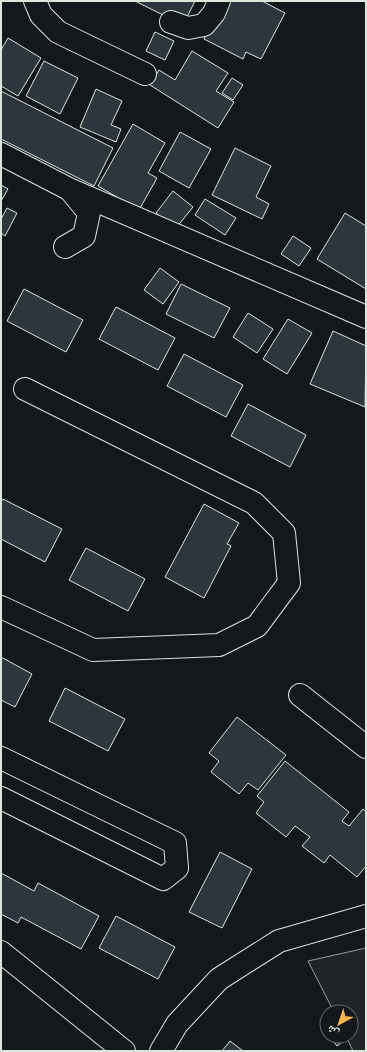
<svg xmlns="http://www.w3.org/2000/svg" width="367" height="1052" viewBox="0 0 367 1052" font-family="'IBM Plex Sans','Noto Naskh Arabic',sans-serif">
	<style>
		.green { fill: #202428; stroke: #939e99 }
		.building { fill: #2c363c; stroke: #d8e6dc }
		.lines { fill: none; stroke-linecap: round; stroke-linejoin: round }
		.street-casing { stroke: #d8e6dc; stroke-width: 24 }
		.secondary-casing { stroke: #d8e6dc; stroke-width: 24 }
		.street { stroke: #14181c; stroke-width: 22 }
		.secondary { stroke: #14181c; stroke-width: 22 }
	</style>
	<rect width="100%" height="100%" fill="#14181c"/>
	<path class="green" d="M366,948V1051H353L346,1036H351V1012H334L308,961Z"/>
	<g class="building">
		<path d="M135,1H195L183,25Z"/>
		<path d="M223,1H262L285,13L261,59L246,52L243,59L204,39Z"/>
		<path d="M155,32L174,41L165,60L146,51Z"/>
		<path d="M8,38L41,58L18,96L1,86V50Z"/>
		<path d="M192,51L228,73L216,91L234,102L218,128L150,85L159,70L175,80Z"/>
		<path d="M44,61L78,78L60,114L26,96Z"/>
		<path d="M232,78L243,85L233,100L222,93Z"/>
		<path d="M96,89L122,101L111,125L121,129L116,142L80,127Z"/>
		<path d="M1,91L113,148L94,186L1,139Z"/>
		<path d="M133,124L165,143L148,173L157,178L139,210L98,186Z"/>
		<path d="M180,132L211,149L189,188L159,171Z"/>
		<path d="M235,148L271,166L256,197L269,204L262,219L212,195Z"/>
		<path d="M1,185L8,189L1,201Z"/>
		<path d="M173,191L193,207L176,228L156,213Z"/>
		<path d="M205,199L236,218L225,235L195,215Z"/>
		<path d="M7,208L17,213L5,236L1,233V219Z"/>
		<path d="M345,213L366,226V289L317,259Z"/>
		<path d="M293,236L311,248L299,266L281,254Z"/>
		<path d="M160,268L179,282L163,304L144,290Z"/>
		<path d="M181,284L230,308L214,338L166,314Z"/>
		<path d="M24,289L83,320L66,352L7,321Z"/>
		<path d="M116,307L175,338L158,370L99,339Z"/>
		<path d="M248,313L273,329L257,353L233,337Z"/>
		<path d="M288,319L312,333L287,374L263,359Z"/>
		<path d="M333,331L366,346L365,407L310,384Z"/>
		<path d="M184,354L243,385L226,417L167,386Z"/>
		<path d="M248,404L306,435L290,467L231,436Z"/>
		<path d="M3,499L62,529L45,562L1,539V502Z"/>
		<path d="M204,504L239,523L227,544L231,546L204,598L165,577Z"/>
		<path d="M86,548L145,579L128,611L69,580Z"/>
		<path d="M1,657L32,674L15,707L1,700Z"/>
		<path d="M65,688L125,719L108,751L49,721Z"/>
		<path d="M237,717L286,755L258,790L248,783L239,794L211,772L219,761L209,753Z"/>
		<path d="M285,761L349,812L342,821L349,826L363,809L366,812V866L357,877L330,855L324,863L302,846L310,837L295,826L286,837L256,813L264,802L257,796Z"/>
		<path d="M220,852L252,869L222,928L189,912Z"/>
		<path d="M1,873L34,891L38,883L99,916L81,949L21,917L18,923L1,914Z"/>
		<path d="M116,916L175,947L158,979L99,948Z"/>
		<path d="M329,1036H343L346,1039L337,1046Z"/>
		<path d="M230,1041L243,1051H222Z"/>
	</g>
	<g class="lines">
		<g class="street-casing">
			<g id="street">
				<path d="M35,1L41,15L58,32L145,74"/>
				<path d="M171,22L188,28L204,25L214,13L219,1"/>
				<path d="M1,154L69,189L366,317"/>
				<path d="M65,247L84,236L89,213L71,191"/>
				<path d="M1,607L93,650L219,645L257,626L289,583L284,533L254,503L25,389"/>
				<path d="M300,695L366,747"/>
				<path d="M1,758L175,843L177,868L163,879L1,798"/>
				<path d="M1,952L124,1051"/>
			</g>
		</g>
		<g class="secondary-casing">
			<path id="secondary" d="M161,1051L177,1024L219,979L279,941L366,916"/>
		</g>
		<use href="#street" class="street"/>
		<use href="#secondary" class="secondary"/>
	</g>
	<rect width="367" height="1052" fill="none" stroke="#d8e6dc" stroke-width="4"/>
	<g transform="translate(339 1024) rotate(220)"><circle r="19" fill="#14181c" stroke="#626a69"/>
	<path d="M0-3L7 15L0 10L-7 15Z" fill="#ffb74d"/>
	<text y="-6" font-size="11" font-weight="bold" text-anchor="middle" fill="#d8e6dc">ش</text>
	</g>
</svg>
